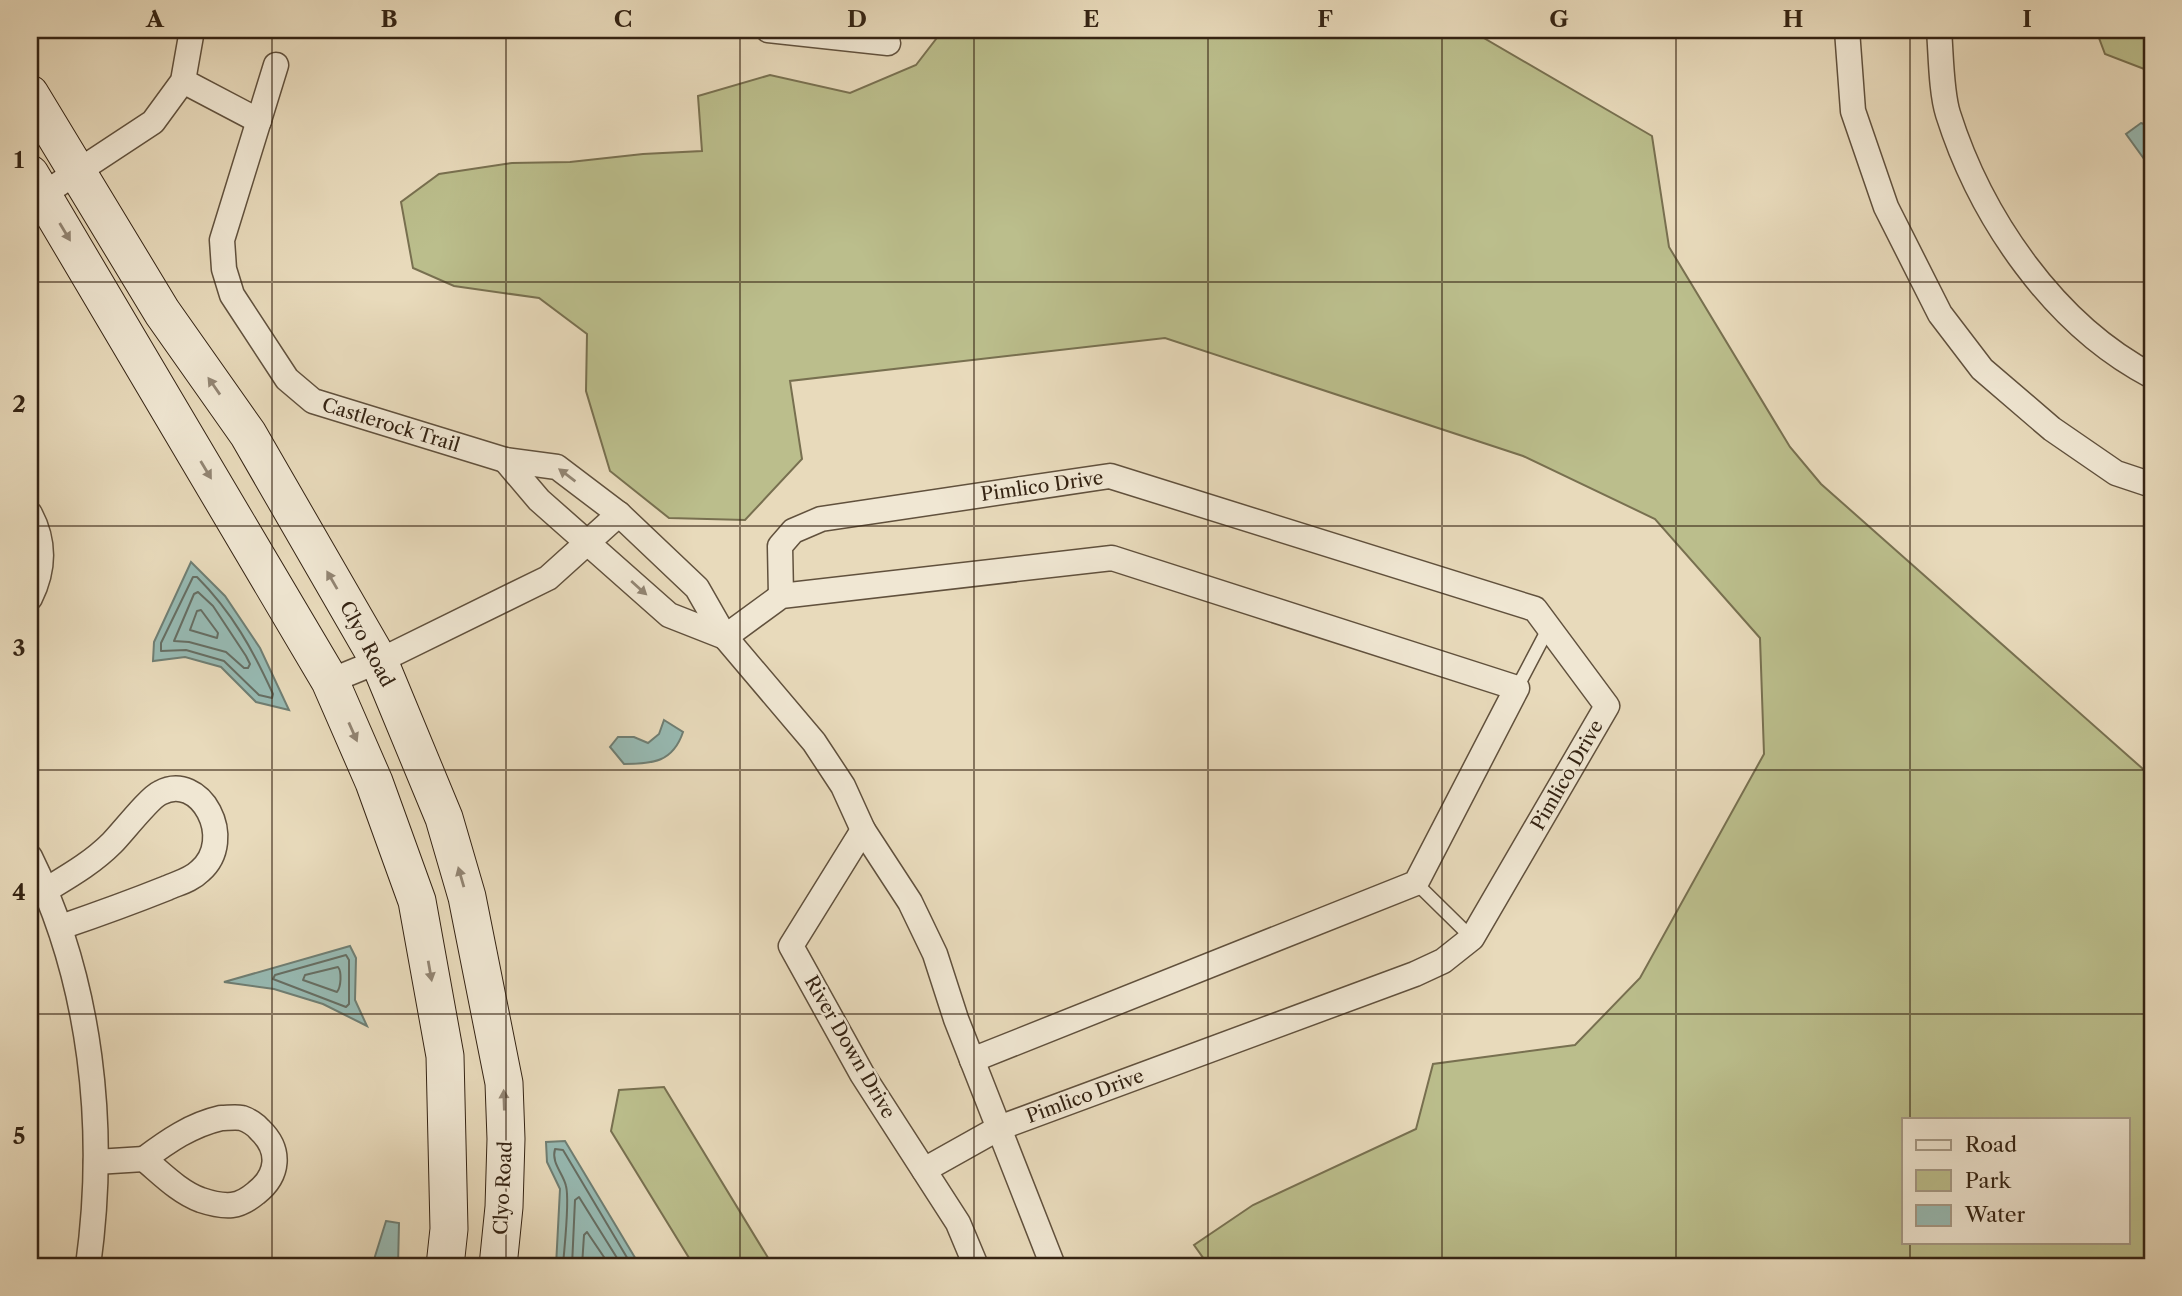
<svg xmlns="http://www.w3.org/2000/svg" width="2182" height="1296" viewBox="0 0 2182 1296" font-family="'Libre Caslon Text',serif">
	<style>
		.green { fill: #bbbe8c; stroke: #787050; stroke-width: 2; fill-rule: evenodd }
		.water { fill: #97bab3; stroke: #6f7e73; stroke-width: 2 }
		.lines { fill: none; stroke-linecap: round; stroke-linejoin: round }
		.shore { stroke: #666e63; stroke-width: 2 }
		.lane-casing { stroke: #61513d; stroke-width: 15 }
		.street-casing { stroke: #61513d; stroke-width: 27 }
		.secondary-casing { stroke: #342313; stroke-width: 39 }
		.lane { stroke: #f0e7d3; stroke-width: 12 }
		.street { stroke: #f0e7d3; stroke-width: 24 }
		.secondary { stroke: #f0e7d3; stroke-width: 37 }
		.oneway { fill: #928573 }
		.grid { fill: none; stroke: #342313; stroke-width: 2; stroke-opacity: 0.55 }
		.labels { text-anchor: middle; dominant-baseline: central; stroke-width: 5; stroke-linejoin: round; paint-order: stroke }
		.street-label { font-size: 19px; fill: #342313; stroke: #f0e7d3 }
		.neatline { fill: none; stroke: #342313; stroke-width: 2.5 }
		.grid-label { font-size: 23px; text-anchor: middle; font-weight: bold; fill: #342313 }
	</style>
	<rect width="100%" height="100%" fill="#e8dabb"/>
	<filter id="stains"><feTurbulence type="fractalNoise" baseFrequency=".00286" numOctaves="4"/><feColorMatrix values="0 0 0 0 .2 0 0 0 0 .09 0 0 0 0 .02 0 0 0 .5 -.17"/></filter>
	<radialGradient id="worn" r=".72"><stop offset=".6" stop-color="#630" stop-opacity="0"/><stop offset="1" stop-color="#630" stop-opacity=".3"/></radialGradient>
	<g class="green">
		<path d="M943,30H1470L1652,136L1669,247L1790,447L1821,484L2152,777V1266H1209L1194,1245L1253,1205L1416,1129L1433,1064L1575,1045L1640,978L1764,754L1760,638L1655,519L1523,456L1165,338L790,381L802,459L745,520L669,518L610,471L586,391L587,334L539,298L454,286L413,268L401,202L439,174L512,163L570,162L643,154L702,151L698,96L770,75L850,93L916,65ZM1904,1119H2128V1242H1904Z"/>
		<path d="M2096,30H2152V72L2105,54Z"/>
		<path d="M664,1087L773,1266H694L611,1131L619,1090Z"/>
	</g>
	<g class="water">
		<path d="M2141,123L2152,127V170L2126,134Z"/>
		<path d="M191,562L225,596L260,648L289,710L256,702L221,667L185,657L153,661L154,642Z"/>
		<path d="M664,720L683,732C673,762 653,764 624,764L610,747L618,737H634L648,743L659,734Z"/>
		<path d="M350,946L356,958L355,1000L367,1026L323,1004L274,989L224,982Z"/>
		<path d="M565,1141L640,1266H556L560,1189L547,1162L546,1142Z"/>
		<path d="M386,1221L399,1223L398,1266H372Z"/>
	</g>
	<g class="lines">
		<g class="shore">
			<path d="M193,577H197C232,612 253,650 273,694L272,698L259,695L224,661L186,650L161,651V643Z"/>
			<path d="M198,592L213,606L246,656L250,664L248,668H244L226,652L189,642L174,641L194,594Z"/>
			<path d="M201,610L218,633L217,638L190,630L197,611Z"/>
			<path d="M346,955L349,960V1004L346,1007L273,979L275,975Z"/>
			<path d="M338,967C342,972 341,987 337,992L303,980L305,975Z"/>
			<path d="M563,1266C564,1249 570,1201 566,1186C563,1173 551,1163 555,1149L563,1150L632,1266"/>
			<path d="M572,1266L575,1200L579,1197L622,1266"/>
			<path d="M582,1266L584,1235L587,1232L610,1266"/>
		</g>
		<g class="lane-casing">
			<g id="lane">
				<path d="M1517,688L1549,627"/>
				<path d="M1416,883L1472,938"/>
			</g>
		</g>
		<g class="street-casing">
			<g id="street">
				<path d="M768,30L888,43"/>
				<path d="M1847,30L1853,111L1886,207L1940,314L1982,369L2052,429L2116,473L2152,485"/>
				<path d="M1939,30C1941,54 1941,92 1948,114C1981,218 2054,325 2152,376"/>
				<path d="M276,65L222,240L224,269L232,295L287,379L313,401L505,460L557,467L619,514L697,588L725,637L814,742L843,786L863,830L910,902L935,954L956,1019L1053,1266"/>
				<path d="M183,81L259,121"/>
				<path d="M30,203L153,122L183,81L192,30"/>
				<path d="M505,460L539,500L669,615L725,637"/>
				<path d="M30,514C45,542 44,570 30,598"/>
				<path d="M781,596L780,546L793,531L821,519L1110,476L1535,609L1607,706L1472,938L1443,961L1415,974L999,1128L924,1170"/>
				<path d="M725,637L781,596L1112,558L1517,688L1416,883L972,1060"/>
				<path d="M330,681L379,661L548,578L619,514"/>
				<path d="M863,830L791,946L862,1074L958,1223L976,1266"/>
				<path d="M30,857C92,982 107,1129 88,1266"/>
				<path d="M46,890C69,876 92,863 112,843C122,833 149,798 160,793C200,771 237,839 200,871C191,880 178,883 167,888C132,902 96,915 61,927"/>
				<path d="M221,1118C227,1118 236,1117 242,1118C248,1120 256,1125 260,1130C281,1150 279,1175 256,1193C250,1198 241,1204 232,1205C222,1206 210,1203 201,1200C179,1192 161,1173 144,1159C168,1141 191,1125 221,1118Z"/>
				<path d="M96,1162L144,1159"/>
			</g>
		</g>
		<g class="secondary-casing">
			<g id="secondary">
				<path d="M30,94L162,312L248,434L379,661L444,818L467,897L504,1083L506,1139L504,1207L498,1266"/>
				<path d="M30,174L330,681L374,782L417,901L445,1056L449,1229L445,1266"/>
			</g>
		</g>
		<use href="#lane" class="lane"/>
		<use href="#street" class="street"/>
		<use href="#secondary" class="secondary"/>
	</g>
	<defs><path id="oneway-solid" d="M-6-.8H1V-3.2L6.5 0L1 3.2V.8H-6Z" transform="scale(1.75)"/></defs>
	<g class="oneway">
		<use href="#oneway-solid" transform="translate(65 232) rotate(59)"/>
		<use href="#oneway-solid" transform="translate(214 386) rotate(-125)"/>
		<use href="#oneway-solid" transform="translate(206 470) rotate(59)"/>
		<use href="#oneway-solid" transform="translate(567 475) rotate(-143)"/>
		<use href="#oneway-solid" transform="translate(332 580) rotate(-120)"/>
		<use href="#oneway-solid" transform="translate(639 588) rotate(42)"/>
		<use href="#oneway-solid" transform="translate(353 732) rotate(66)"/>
		<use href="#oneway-solid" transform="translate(461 877) rotate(-106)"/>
		<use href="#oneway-solid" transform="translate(430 971) rotate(80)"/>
		<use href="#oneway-solid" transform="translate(504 1100) rotate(-92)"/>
	</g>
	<path class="grid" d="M272,30V1266M506,30V1266M740,30V1266M974,30V1266M1208,30V1266M1442,30V1266M1676,30V1266M1910,30V1119M30,282H2152M30,526H2152M30,770H2152M30,1014H2152M1910,1242V1266"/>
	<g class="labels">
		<g class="street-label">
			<text transform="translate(391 425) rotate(17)">Castlerock Trail</text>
			<text transform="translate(1042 486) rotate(-8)">Pimlico Drive</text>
			<text transform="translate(367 644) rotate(62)">Clyo Road</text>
			<text transform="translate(1567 775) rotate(-60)">Pimlico Drive</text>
			<text transform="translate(850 1047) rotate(60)">River Down Drive</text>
			<text transform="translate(1085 1096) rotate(-20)">Pimlico Drive</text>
			<text transform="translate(503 1188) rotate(-87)">Clyo Road</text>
		</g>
	</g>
	<rect width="2182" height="1296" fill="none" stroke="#e8dabb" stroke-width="77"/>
	<rect x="1902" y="1118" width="228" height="126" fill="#f0e7d3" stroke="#a59986" stroke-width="2"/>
	<rect x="1916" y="1140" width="35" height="10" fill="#f0e7d3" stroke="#a59986" stroke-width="2"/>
	<text x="1965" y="1152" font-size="21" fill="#342313">Road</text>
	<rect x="1916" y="1170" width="35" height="21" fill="#bbbe8c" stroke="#a59986" stroke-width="2"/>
	<text x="1965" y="1188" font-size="21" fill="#342313">Park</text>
	<rect x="1916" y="1205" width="35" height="21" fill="#97bab3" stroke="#a59986" stroke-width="2"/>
	<text x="1965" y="1222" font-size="21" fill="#342313">Water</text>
	<rect x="38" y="38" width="2106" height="1220" class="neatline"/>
	<g class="grid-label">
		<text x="155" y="27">A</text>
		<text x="389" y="27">B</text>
		<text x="623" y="27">C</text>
		<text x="857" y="27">D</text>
		<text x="1091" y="27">E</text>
		<text x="1325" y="27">F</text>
		<text x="1559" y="27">G</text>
		<text x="1793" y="27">H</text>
		<text x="2027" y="27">I</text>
		<text x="19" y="168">1</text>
		<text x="19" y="412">2</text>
		<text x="19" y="656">3</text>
		<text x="19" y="900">4</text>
		<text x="19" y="1144">5</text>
	</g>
	<rect width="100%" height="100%" filter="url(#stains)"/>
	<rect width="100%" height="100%" fill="url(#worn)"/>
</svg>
